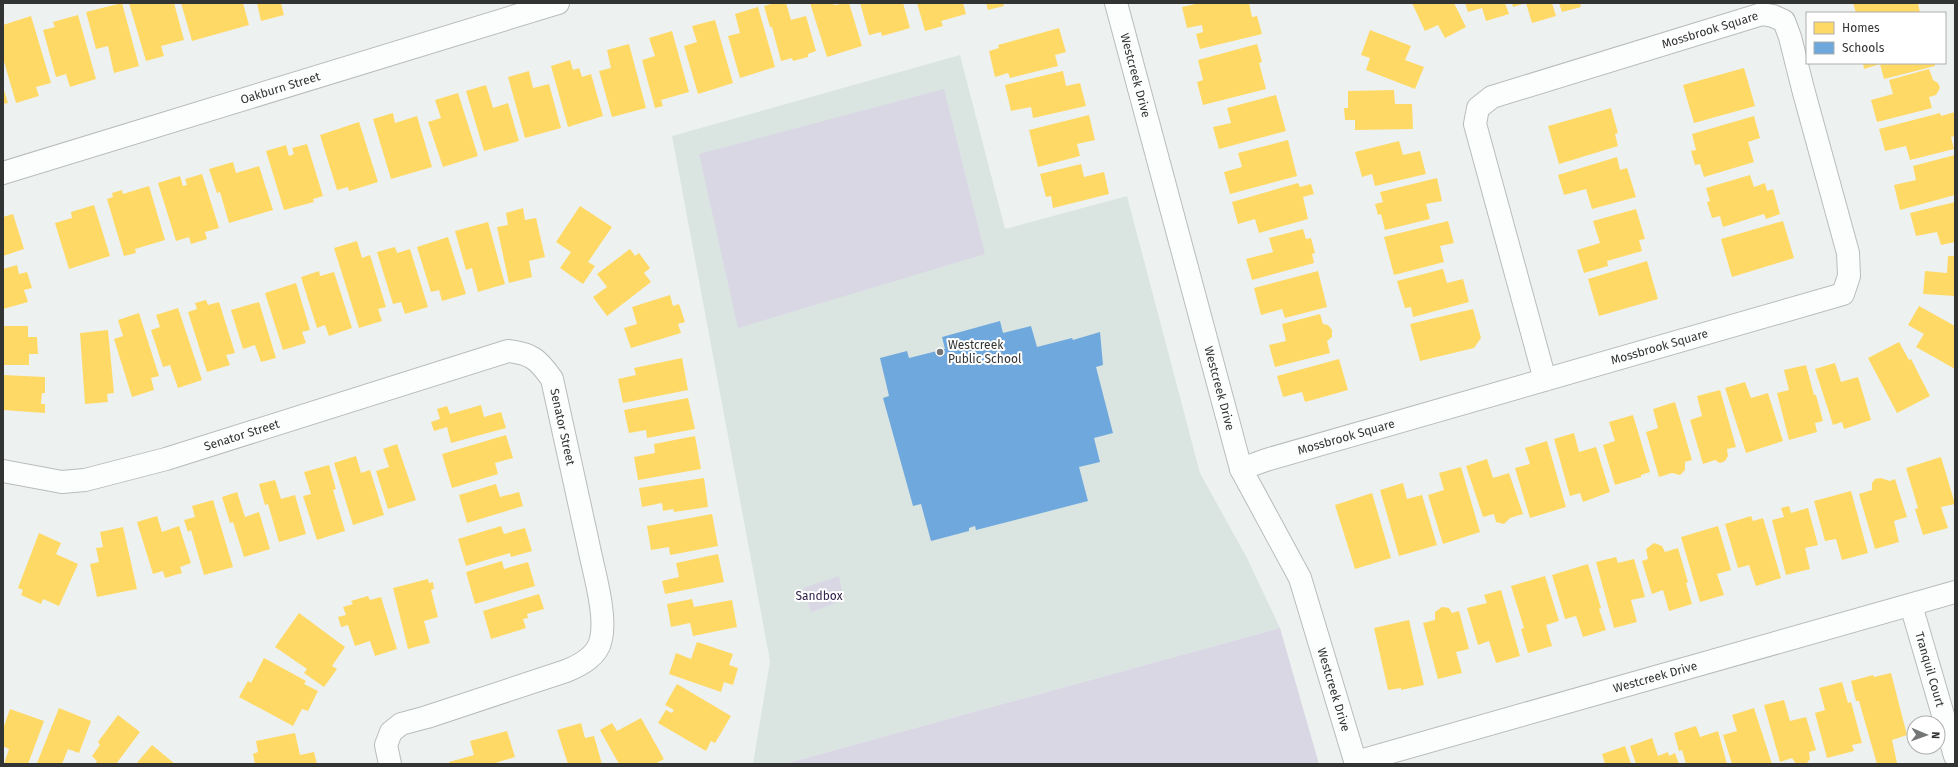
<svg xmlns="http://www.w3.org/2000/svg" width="1958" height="767" viewBox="0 0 1958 767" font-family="'Fira Sans',sans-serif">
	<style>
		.built { fill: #dae5e2 }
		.green { fill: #dad7e5 }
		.homes { fill: #ffd966 }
		.schools { fill: #6fa8dc }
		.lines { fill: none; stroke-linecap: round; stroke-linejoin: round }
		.minor-casing { stroke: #b9bcbb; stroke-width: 24 }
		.minor { stroke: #fcfdfd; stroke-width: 22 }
		.poi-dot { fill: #737675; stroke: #fff; stroke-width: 1.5 }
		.labels { text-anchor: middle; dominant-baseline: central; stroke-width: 4; stroke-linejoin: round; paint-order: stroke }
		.street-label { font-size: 12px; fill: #323433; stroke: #fff }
		.poi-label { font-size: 12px; fill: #323433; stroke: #fff; text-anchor: start }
		.park-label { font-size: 12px; fill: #32234a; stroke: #fff }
	</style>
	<rect width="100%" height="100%" fill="#edf2f0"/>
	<path class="built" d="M960,55L1005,229L1127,196L1200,473L1247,558L1280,628L784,764H753L770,661L672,136Z"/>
	<g class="green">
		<path d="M944,89L985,254L738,328L699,154Z"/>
		<path d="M839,576L844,600L811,612L803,588Z"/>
		<path d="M1280,628L1319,764H784Z"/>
	</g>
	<g class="homes">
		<path d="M122,3L139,66L114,73L108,46L96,49L86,12Z"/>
		<path d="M129,3H174L184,40L161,46L164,56L146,61Z"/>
		<path d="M181,3H243L249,25L192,41Z"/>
		<path d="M257,3H281L284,15L261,21Z"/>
		<path d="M775,3H786L791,20L806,16L816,51L808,54V57L793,61L792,58L781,61L772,27H770L764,6Z"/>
		<path d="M810,3H833L834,5L849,3L862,46L827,57Z"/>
		<path d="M860,3H903L910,28L882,36L881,32L869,35Z"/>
		<path d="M917,3H963L966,14L941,21L943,26L925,31Z"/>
		<path d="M986,3H1003L1004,6L988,10Z"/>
		<path d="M1200,3H1249L1252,17L1257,16L1262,34L1200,49L1196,34L1203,32L1202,25L1187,28L1182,7Z"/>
		<path d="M1412,3H1454L1466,27L1445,38L1438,25L1425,31Z"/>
		<path d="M1465,3H1505L1509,14L1486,21L1482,8L1468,12Z"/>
		<path d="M1512,3H1552L1556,16L1532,23L1526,3L1513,7Z"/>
		<path d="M1559,3H1580L1581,7L1562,12Z"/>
		<path d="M1853,3H1918L1920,13H1856Z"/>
		<path d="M758,7L775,67L740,78L728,36L740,33L735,14Z"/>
		<path d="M78,15L96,79L70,87L66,74L56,77L43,30L55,27L53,22Z"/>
		<path d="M31,16L51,83L36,87L39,96L16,103L3,58V25Z"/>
		<path d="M715,20L733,83L698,94L684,46L697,42L692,26Z"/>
		<path d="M1059,28L1066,52L1055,55L1058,66L1010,78L1008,73L995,77L989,51L999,48L998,45Z"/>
		<path d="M1370,30L1411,46L1405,60L1424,67L1415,89L1366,70L1370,58L1361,55Z"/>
		<path d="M672,31L689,92L661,100L663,106L655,108L642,60L655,56L649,38Z"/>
		<path d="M629,44L646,108L612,117L599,71L611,68L607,50Z"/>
		<path d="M1257,44L1262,62L1259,63L1266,89L1203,105L1197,82L1203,80L1198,60Z"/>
		<path d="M570,60L573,70L579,68L582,77L591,74L603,116L568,127L551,66Z"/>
		<path d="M1863,63H1935V66L1884,79L1880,64L1864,69Z"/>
		<path d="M1744,68L1755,106L1694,123L1683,85Z"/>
		<path d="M1929,69L1933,80L1938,83L1940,88L1936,95L1929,97L1932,108L1877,122L1871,100L1893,94L1889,80Z"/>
		<path d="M529,71L533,88L549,84L561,128L525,138L508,77Z"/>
		<path d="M1063,71L1066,86L1080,83L1086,106L1033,118L1031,107L1011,111L1005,85Z"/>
		<path d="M486,85L493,108L508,103L519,141L484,151L466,91Z"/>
		<path d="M3,87L8,103L3,104Z"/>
		<path d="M1394,90L1395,104H1412L1413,129L1355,130V120H1345L1344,108H1348V91Z"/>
		<path d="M458,93L478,156L443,167L428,122L441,118L435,100Z"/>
		<path d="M1276,95L1286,131L1219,149L1213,127L1231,123L1227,108Z"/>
		<path d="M1611,108L1618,133L1615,134L1618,146L1559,164L1548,126Z"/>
		<path d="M1955,112V136L1951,137L1954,149L1910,160L1906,146L1885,151L1879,129L1940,113L1941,116Z"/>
		<path d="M393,113L395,123L417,116L432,167L391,179L373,119Z"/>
		<path d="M1089,115L1095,140L1077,144L1080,156L1038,167L1029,130Z"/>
		<path d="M1754,116L1760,138L1748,142L1754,162L1704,177L1700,164L1695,165L1691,151L1696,150L1692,134Z"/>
		<path d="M359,122L378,182L349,191L348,187L337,190L320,135Z"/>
		<path d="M1288,140L1297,176L1230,194L1224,172L1242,167L1238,153Z"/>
		<path d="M1399,141L1403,155L1420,151L1426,174L1375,186L1372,174L1362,177L1355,152Z"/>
		<path d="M307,144L323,196L313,199L314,202L284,210L266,151L286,145L289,156L294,154L292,148Z"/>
		<path d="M1955,155V195L1900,210L1894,185L1916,180L1913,166Z"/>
		<path d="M1617,157L1620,170L1627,168L1636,197L1592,209L1586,189L1564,195L1558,175Z"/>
		<path d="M233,162L236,173L259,166L273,210L229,223L220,192L217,193L209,169Z"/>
		<path d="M1081,164L1084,177L1104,172L1109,194L1053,208L1051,196L1046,197L1040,174Z"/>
		<path d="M202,174L219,228L205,232L207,239L191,244L189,237L176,241L158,183L180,176L183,186L187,185L185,179Z"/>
		<path d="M1750,175L1754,187L1765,183L1767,191L1773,189L1780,214L1766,219L1764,214L1723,227L1720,216L1712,218L1707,202L1710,201L1706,188Z"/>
		<path d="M1437,178L1442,201L1426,204L1430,219L1385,230L1381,214L1378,215L1375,204L1383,202L1380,192Z"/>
		<path d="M1298,183L1300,187L1311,184L1314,194L1303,197L1308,219L1259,233L1255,219L1238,224L1232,202Z"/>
		<path d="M149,186L165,240L135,249L136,253L124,256L107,199L113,197L112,193L122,190L123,194Z"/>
		<path d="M1955,202V242L1941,245L1937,232L1916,236L1910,213Z"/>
		<path d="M94,205L110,256L69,269L55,223L72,218L71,212Z"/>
		<path d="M580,206L612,227L588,262L595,266L583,284L560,268L571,252L556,242Z"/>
		<path d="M523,208L525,220L536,218L545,257L529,261L532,277L509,283L497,227L508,225L506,213Z"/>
		<path d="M1636,209L1645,239L1639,240L1642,251L1607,261L1608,266L1584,273L1577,250L1600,243L1593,221Z"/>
		<path d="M13,214L24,249L3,256V217Z"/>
		<path d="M1448,221L1454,243L1440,246L1444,262L1394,275L1384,237Z"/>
		<path d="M1783,221L1794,258L1732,277L1721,239Z"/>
		<path d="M488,222L505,284L478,292L472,268L466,270L455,231Z"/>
		<path d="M1303,229L1306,239L1311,238L1315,253L1312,254L1314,263L1252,280L1246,259L1273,252L1269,238Z"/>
		<path d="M448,237L466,294L442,301L439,290L431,292L417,247Z"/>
		<path d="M357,241L362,258L370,255L386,307L378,309L382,321L359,328L334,248Z"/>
		<path d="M395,247L397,253L410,249L428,307L405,314L401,302L393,304L377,252Z"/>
		<path d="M630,249L635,256L639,253L650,268L644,273L651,282L607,316L593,297L607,287L597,274Z"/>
		<path d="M1948,256H1955V296L1923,294L1925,271L1947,273Z"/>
		<path d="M1647,261L1658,299L1599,316L1588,279Z"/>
		<path d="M17,265L19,274L27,272L32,288L24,290L28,302L3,309V269Z"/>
		<path d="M1443,269L1447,283L1463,279L1469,302L1413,317L1411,307L1405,308L1397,281Z"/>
		<path d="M319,271L320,276L334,272L352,328L329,336L325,325L317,328L301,277Z"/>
		<path d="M1318,271L1327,307L1285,318L1282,309L1261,315L1254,288Z"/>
		<path d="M296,283L310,330L302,332L306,343L283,350L265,293Z"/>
		<path d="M670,295L673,306L679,304L685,322L678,324L681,333L631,348L624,328L637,324L632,307Z"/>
		<path d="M206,300L208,305L219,302L235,353L226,355L230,365L207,372L188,312L197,309L195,303Z"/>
		<path d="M259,302L276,358L261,362L255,345L243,349L231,310Z"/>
		<path d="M1919,306L1955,326V369L1916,347L1924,334L1908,325Z"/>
		<path d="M178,308L202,380L178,388L170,365L163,367L151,330L160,327L156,315Z"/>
		<path d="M1473,309L1481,338L1474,348L1420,361L1410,324Z"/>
		<path d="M139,313L159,376L151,378L154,390L132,397L114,339L123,336L118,320Z"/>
		<path d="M1320,314L1323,324L1328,325L1332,330V337L1327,341L1330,353L1275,367L1269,345L1286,341L1282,324Z"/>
		<path d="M3,326H28V337H37L38,354H29V365H3Z"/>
		<path d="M108,330L114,393L107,394L108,402L85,404L80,333Z"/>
		<path d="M1899,342L1909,360L1911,359L1930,396L1897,413L1868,358Z"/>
		<path d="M682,358L688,390L623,403L618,379L636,375L634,368Z"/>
		<path d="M1339,359L1348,390L1305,402L1302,392L1283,397L1277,376Z"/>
		<path d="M1835,363L1841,382L1858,377L1871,420L1844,429L1842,422L1833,425L1815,369Z"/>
		<path d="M1806,365L1814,395H1816L1823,421L1815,423L1817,432L1789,440L1777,393L1789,390L1784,370Z"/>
		<path d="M3,375L45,377V393H42L41,404H45V413L3,410Z"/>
		<path d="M1745,382L1751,398L1768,393L1783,441L1746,453L1725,388Z"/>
		<path d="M1720,390L1736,447L1727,449L1728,456L1725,461L1720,463L1715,460L1703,464L1690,420L1702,416L1697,396Z"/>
		<path d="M688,398L695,429L647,438L646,430L629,433L624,410Z"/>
		<path d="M1675,402L1692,460L1685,462V470L1680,475L1672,473L1659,477L1646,432L1658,428L1653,409Z"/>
		<path d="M481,405L484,417L501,412L506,428L451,443L447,427L434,431L431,422L440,419L437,409L447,406L450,414Z"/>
		<path d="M1633,415L1650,472L1641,475V477L1615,485L1603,445L1615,441L1609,422Z"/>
		<path d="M1574,433L1579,452L1596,447L1610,492L1583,502L1580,493L1570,496L1554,439Z"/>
		<path d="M506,435L513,458L495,463L498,474L452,488L442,454Z"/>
		<path d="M695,436L701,469L638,480L634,457L655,453L654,444Z"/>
		<path d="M1547,441L1566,507L1530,518L1515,468L1530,464L1525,448Z"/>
		<path d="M397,444L416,500L388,509L376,471L389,467L383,449Z"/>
		<path d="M356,456L361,473L370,470L384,515L353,525L334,463Z"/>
		<path d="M1941,457L1955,504L1941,507L1948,528L1923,535L1915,509L1918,508L1906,468Z"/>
		<path d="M1487,459L1493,478L1509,473L1523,514L1510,518L1504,524L1496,522L1494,514L1483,517L1466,466Z"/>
		<path d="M329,465L336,489L333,490L345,531L317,540L303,496L311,494L304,472Z"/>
		<path d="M1461,467L1480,532L1443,544L1428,495L1444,490L1439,473Z"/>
		<path d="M704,478L708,507L674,512L673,509L663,511L662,503L642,507L639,488Z"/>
		<path d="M1881,478L1890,481L1895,479L1907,517L1894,521L1899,542L1875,549L1859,494L1872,490V483L1875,479Z"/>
		<path d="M275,480L281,499L295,495L306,534L279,542L268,504L265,505L259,484Z"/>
		<path d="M1403,483L1407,499L1422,495L1437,545L1399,556L1380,490Z"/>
		<path d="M496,484L500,497L519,492L523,506L467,523L459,495Z"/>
		<path d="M1851,491L1868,553L1842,560L1836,539L1825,541L1814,501Z"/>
		<path d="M237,492L245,517L259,512L270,549L244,557L233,522L230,523L222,497Z"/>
		<path d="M1372,493L1391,558L1355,569L1335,505Z"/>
		<path d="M213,500L233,567L204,575L191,530L188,532L184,520L195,517L192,506Z"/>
		<path d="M1789,506L1791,513L1808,508L1818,545L1805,548L1810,569L1786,575L1772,520L1784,517L1781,508Z"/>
		<path d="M712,514L718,546L670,555L669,547L651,550L647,526Z"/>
		<path d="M157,516L162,532L179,526L191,563L180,567L182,573L165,578L163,571L153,574L137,522Z"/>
		<path d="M1751,516L1753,521L1763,518L1781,578L1756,586L1749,565L1738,568L1725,524Z"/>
		<path d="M501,526L504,534L525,528L532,551L511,557L510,553L466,566L458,539Z"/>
		<path d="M1718,526L1731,570L1717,574L1724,595L1700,602L1681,537Z"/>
		<path d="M123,527L137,589L97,597L90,564L99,562L96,548L103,547L100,532Z"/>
		<path d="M39,533L61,543L56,554L78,564L59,606L43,599L41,604L21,595L23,590L18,588Z"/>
		<path d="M1654,543L1662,546L1665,552L1678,548L1688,582L1686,583L1692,604L1669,611L1663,590L1652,594L1642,561L1648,559L1646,549Z"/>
		<path d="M718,554L724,582L665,594L662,581L679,577L676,563Z"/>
		<path d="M1616,557L1618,563L1634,559L1645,597L1631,600L1637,622L1614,628L1596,562Z"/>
		<path d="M502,561L504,569L528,562L535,586L475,604L466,572Z"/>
		<path d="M1588,564L1601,608L1599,609L1606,630L1583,637L1576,616L1565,619L1552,575Z"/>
		<path d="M1545,576L1559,621L1546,625L1552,646L1528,653L1521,629L1524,628L1511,586Z"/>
		<path d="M428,579L429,583L433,582L434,589L431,590L438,617L424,621L430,643L408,649L393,588Z"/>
		<path d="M1501,590L1520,656L1496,663L1489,641L1478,645L1467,608L1487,603L1484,595Z"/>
		<path d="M539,594L544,609L527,614L528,618L523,619L526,628L491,639L483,611Z"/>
		<path d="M368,596L370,600L381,597L397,649L375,656L370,641L355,646L348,625L341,627L338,617L346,615L343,607L353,604L351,601Z"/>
		<path d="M692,599L694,607L732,600L737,627L693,636L690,623L671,627L667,604Z"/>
		<path d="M1442,607L1449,608L1452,613L1459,611L1469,649L1456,652L1462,673L1438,679L1423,623L1435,620V612Z"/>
		<path d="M299,613L345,647L332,666L337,669L324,687L304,673L307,669L275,647Z"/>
		<path d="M1409,620L1424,685L1401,690V688L1388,690L1374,628Z"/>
		<path d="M697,642L733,654L729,665L738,668L733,685L724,682L721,692L669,674L676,653L691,659Z"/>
		<path d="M264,658L306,681L304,684L318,691L308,711L302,709L293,726L239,697L248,681L251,683Z"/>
		<path d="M1891,673L1907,735L1892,740L1897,763L1877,764L1859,701H1856L1851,681L1873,675L1874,677Z"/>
		<path d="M1842,682L1848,703L1851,702L1862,743L1852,745L1854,751L1827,758L1815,713L1825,710L1819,688Z"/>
		<path d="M677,684L731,716L715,743L711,741L706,751L658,723L666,710L672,713L674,710L665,705Z"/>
		<path d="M1784,700L1790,721L1806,717L1816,750L1809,752L1810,759L1806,764H1796L1792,758L1780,762L1764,705Z"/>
		<path d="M59,708L91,721L79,753L68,749L62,764H40L37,763Z"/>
		<path d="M1754,708L1772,764H1732L1723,735L1737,731L1732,715Z"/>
		<path d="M10,709L44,721L28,764H4L9,749L3,746V729Z"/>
		<path d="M118,715L140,732L116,764H95L97,761L92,756L100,745L98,742Z"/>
		<path d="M641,718L664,759L655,764H619L600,730L612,723L617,731Z"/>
		<path d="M581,723L585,738L594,736L602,764H568L557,730Z"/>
		<path d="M1696,726L1700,737L1718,731L1727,764H1686L1682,750L1679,751L1674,733Z"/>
		<path d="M507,731L515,757L492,764H449V762L474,755L470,741Z"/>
		<path d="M295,733L300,755L314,752L317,764H255L253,754L258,752L256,741Z"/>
		<path d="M1652,738L1658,756L1668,752L1669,756L1675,753L1679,764H1636L1630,746Z"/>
		<path d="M152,745L175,764H136Z"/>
		<path d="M1625,746L1631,764H1605L1602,754Z"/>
	</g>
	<path class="schools" d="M1000,321L1003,333L1031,326L1037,347L1072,338L1073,340L1100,332L1103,365L1096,367L1113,433L1094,438L1100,462L1079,467L1088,501L976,530L975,526L969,528V531L931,541L921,504L913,506L883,398L889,396L880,358L907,351L909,358L945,349L942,337Z"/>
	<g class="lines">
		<g class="minor-casing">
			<g id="minor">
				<path id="s1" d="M1116,3L1241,469L1300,578L1356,764"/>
				<path id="s2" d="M3,173L558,3"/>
				<path id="s3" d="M1241,469L1266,460L1843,294L1849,276L1848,253L1803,89L1790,37L1784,21L1773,16L1762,14L1492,97L1478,108L1475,124L1545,380"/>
				<path id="s4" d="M3,471L62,482L85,480L166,459L508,351C532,354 538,359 552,379C564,434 576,488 588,543C593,569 607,614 601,639C598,656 581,665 566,671L427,717L401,724L391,732L386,745L390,764"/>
				<path id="s5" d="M1911,605L1955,756"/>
				<path id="s6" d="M1356,762L1955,592"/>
			</g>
		</g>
		<use href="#minor" class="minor"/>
	</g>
	<circle class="poi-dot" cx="940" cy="352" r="4"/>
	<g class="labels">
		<g class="street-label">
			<text transform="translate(1710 30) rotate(-17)">Mossbrook Square</text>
			<text stroke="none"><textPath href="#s1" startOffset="75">Westcreek Drive</textPath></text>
			<text stroke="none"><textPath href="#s2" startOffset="290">Oakburn Street</textPath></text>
			<text stroke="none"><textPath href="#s3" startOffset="436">Mossbrook Square</textPath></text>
			<text stroke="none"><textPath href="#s1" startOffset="399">Westcreek Drive</textPath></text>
			<text stroke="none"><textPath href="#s4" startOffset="629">Senator Street</textPath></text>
			<text stroke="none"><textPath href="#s4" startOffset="246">Senator Street</textPath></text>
			<text stroke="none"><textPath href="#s3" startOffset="110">Mossbrook Square</textPath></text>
			<text stroke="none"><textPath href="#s5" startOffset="67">Tranquil Court</textPath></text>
			<text stroke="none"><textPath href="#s6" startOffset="311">Westcreek Drive</textPath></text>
			<text stroke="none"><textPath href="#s1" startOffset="723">Westcreek Drive</textPath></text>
		</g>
		<g class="poi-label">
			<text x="948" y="345">Westcreek<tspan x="948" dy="14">Public School</tspan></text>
		</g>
		<g class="park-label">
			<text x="819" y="596">Sandbox</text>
		</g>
	</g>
	<rect width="1958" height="767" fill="none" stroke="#323433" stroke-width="8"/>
	<rect x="1806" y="12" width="140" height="52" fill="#ffffff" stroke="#adaead"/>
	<rect x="1814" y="22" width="20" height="12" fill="#ffd966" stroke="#adaead"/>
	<text x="1842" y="32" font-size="12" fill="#323433">Homes</text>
	<rect x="1814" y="42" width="20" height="12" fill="#6fa8dc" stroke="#adaead"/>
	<text x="1842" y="52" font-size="12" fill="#323433">Schools</text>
	<g transform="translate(1926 735) rotate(92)"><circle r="19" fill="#ffffff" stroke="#adaead"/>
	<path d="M0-3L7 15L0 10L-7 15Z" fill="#737675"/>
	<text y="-6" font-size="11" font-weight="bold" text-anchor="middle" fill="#323433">N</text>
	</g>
</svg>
